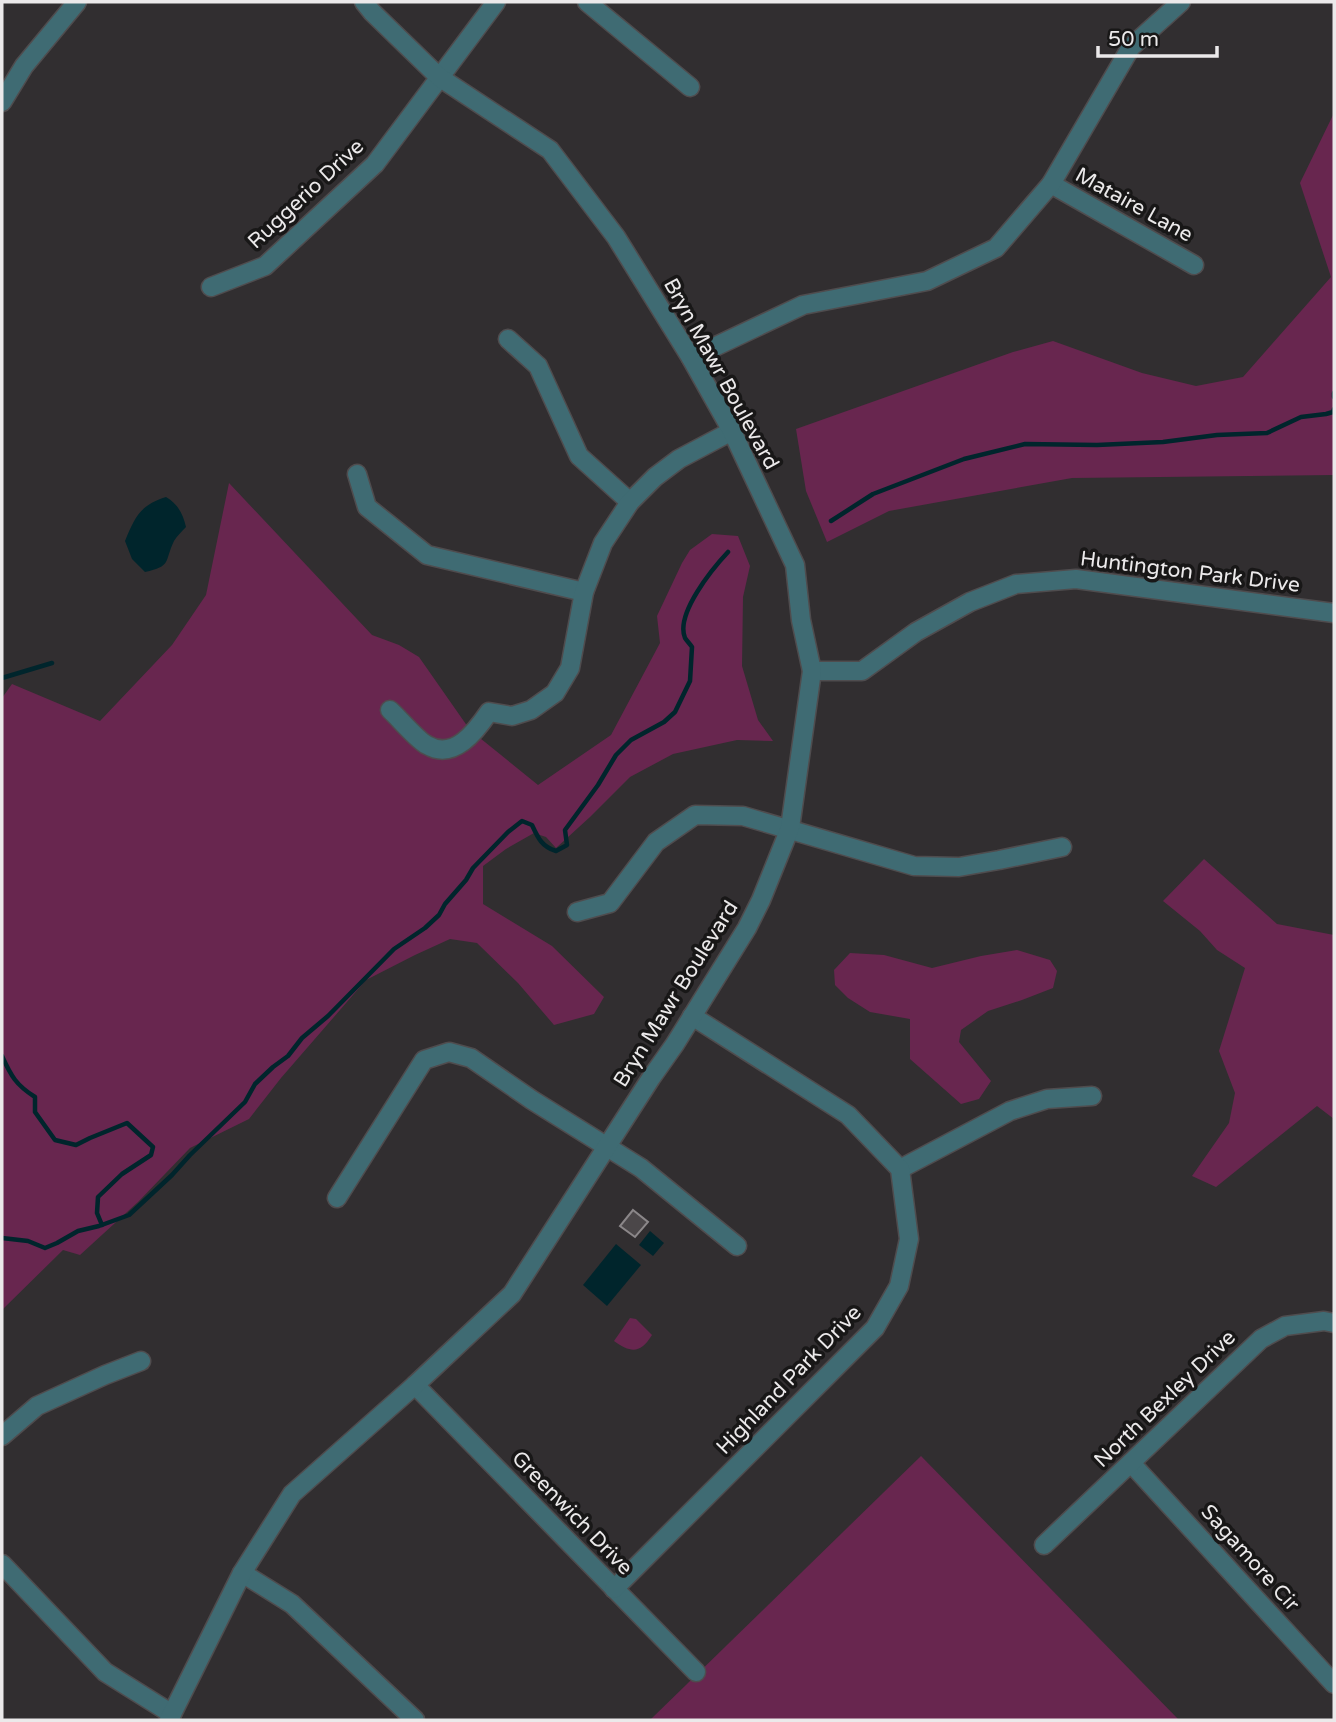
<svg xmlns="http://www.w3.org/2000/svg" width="1336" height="1722" viewBox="0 0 1336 1722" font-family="'Varela Round',sans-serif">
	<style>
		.green { fill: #68264f }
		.water { fill: #00252c }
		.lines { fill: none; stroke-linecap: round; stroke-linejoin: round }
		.stream { stroke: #00252c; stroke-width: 4.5 }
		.building { fill: #4b4749; stroke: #8b8789; stroke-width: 2 }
		.minor-casing { stroke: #4f4c4e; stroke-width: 21 }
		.minor { stroke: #3f6b73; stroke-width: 18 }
		.labels { text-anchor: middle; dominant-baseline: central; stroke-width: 7; stroke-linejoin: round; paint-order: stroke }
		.street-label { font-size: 21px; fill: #ebe9ea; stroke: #181717 }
	</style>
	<rect width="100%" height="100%" fill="#312e30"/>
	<g class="green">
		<path d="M1334,113V475L1072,478L889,511L827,542L806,491L796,429L1013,352L1053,341L1142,373L1196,386L1243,377L1331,277L1300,183Z"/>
		<path d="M229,483L372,635L399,645L419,657L470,730L538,785L611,735L660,643L657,616L682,563L690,550L712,534L738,536L750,566L743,597L742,666L758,720L773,741L737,740L673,754L630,777L590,817L556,848L546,837L534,833L506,849L483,866V904L552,946L604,997L594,1014L554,1025L518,983L477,943L450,939L415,955L366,980L281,1078L249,1119L190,1148L138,1202L80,1255L63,1250L2,1310V698L12,684L100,721L172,645L206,595Z"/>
		<path d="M1204,859L1277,924L1334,935V1119L1317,1106L1216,1187L1192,1176L1229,1123L1235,1093L1219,1051L1245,968L1217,950L1200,931L1163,901Z"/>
		<path d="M1017,950L1050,960L1057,971L1053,988L1022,1000L988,1011L961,1030L959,1042L991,1081L979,1099L961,1104L910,1059V1019L870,1012L848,998L835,985L834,970L850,953L884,955L932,968L981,956Z"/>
		<path d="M630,1318L636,1319L652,1335C640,1354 631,1353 614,1341Z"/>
		<path d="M921,1456L1179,1720H650Z"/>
	</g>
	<g class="water">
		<path d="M166,497C178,504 183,514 186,527C182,531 177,536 174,541C164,562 172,566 145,572L132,559L125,541C135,517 140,505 166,497Z"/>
		<path d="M650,1231L664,1243L653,1256L639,1245Z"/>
		<path d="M616,1244L641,1265L607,1306L583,1285Z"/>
	</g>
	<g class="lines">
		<g class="stream">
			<path d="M1334,393V397"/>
			<path d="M831,521L873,494L964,459L1025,444L1097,445L1163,442L1217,435L1267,433L1301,417L1326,414L1333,412L1334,409"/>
			<path d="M2,678L52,663"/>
			<path d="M2,1056C11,1076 16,1085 35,1097V1112L55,1140L76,1145L90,1138L127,1123L153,1147L151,1155L122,1174L98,1197L97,1213L102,1225"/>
			<path d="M2,1238L28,1241L45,1248L57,1243L78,1231L99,1226L129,1215L172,1175L190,1155L245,1102L255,1084L273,1067L288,1056L302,1038L328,1016L394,949L425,928L439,915L445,904L466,880L473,868L508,832L522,821L532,825C538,838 542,847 556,851L567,845L565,830L598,785L616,755L631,740L664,722L675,712L690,681L692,647C690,644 687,641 685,638C675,614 713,568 728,552"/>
		</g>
	</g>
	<path class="building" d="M633,1210L648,1222L635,1237L620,1226Z"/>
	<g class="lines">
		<g class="minor-casing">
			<g id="minor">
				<path d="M587,2L690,87"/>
				<path d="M2,102L24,66L77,2"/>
				<path d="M1051,184L1194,265"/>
				<path d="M211,287L265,266L375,164L496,2"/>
				<path d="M508,339L538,366L579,456L630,502"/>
				<path d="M691,358L803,305L927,281L996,248L1051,184L1131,47L1181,2"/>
				<path d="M357,474L367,507L427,555L584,592"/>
				<path d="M812,671H862L916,632L970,602L1016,584L1076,579L1334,613"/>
				<path d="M390,710C399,718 417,740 427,745C454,761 476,731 489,712L512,716L531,710L555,693L570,668L584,592L603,543L630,502L655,477L679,459L732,431"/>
				<path d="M577,912L610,903L656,842L695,815L743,816L914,866L959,867L999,860L1062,847"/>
				<path d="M900,1169L1010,1111L1047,1099L1092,1096"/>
				<path d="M337,1198L424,1060L449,1052L471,1058L532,1100L641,1168L737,1246"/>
				<path d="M415,1385L696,1672"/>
				<path d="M2,1436L37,1406L105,1375L141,1361"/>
				<path d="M1131,1463L1334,1684"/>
				<path d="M1044,1545L1261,1339L1285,1326L1324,1321L1334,1323"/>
				<path d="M2,1564L105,1672L172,1714"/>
				<path d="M242,1573L292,1604L415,1720"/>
				<path d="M614,1589L875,1328L899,1286L909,1239L900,1169L848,1115L692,1016"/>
				<path d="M169,1720L242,1573L292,1494L415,1385L512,1294L651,1078L675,1044L747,928L761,900L790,828L812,671L801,620L795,565L732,431L691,358L616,237L550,150L439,77L372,12L364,2"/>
			</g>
		</g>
		<use href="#minor" class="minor"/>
	</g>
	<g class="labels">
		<g class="street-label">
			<text transform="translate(306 194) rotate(-43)">Ruggerio Drive</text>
			<text transform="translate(1134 205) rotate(29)">Mataire Lane</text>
			<text transform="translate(721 374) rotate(61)">Bryn Mawr Boulevard</text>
			<text transform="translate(1190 572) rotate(7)">Huntington Park Drive</text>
			<text transform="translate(676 994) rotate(-58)">Bryn Mawr Boulevard</text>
			<text transform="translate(789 1380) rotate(-46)">Highland Park Drive</text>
			<text transform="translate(1165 1399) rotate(-44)">North Bexley Drive</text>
			<text transform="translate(572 1513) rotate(46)">Greenwich Drive</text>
			<text transform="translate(1250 1558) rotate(48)">Sagamore Cir</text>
		</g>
	</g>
	<rect width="1336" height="1722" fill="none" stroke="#ebe9ea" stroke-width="7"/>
	<path d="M1098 46v10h119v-10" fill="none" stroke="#ebe9ea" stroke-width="3.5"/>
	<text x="1108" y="46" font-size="21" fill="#ebe9ea" stroke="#181717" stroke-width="5" paint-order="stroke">50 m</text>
</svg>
